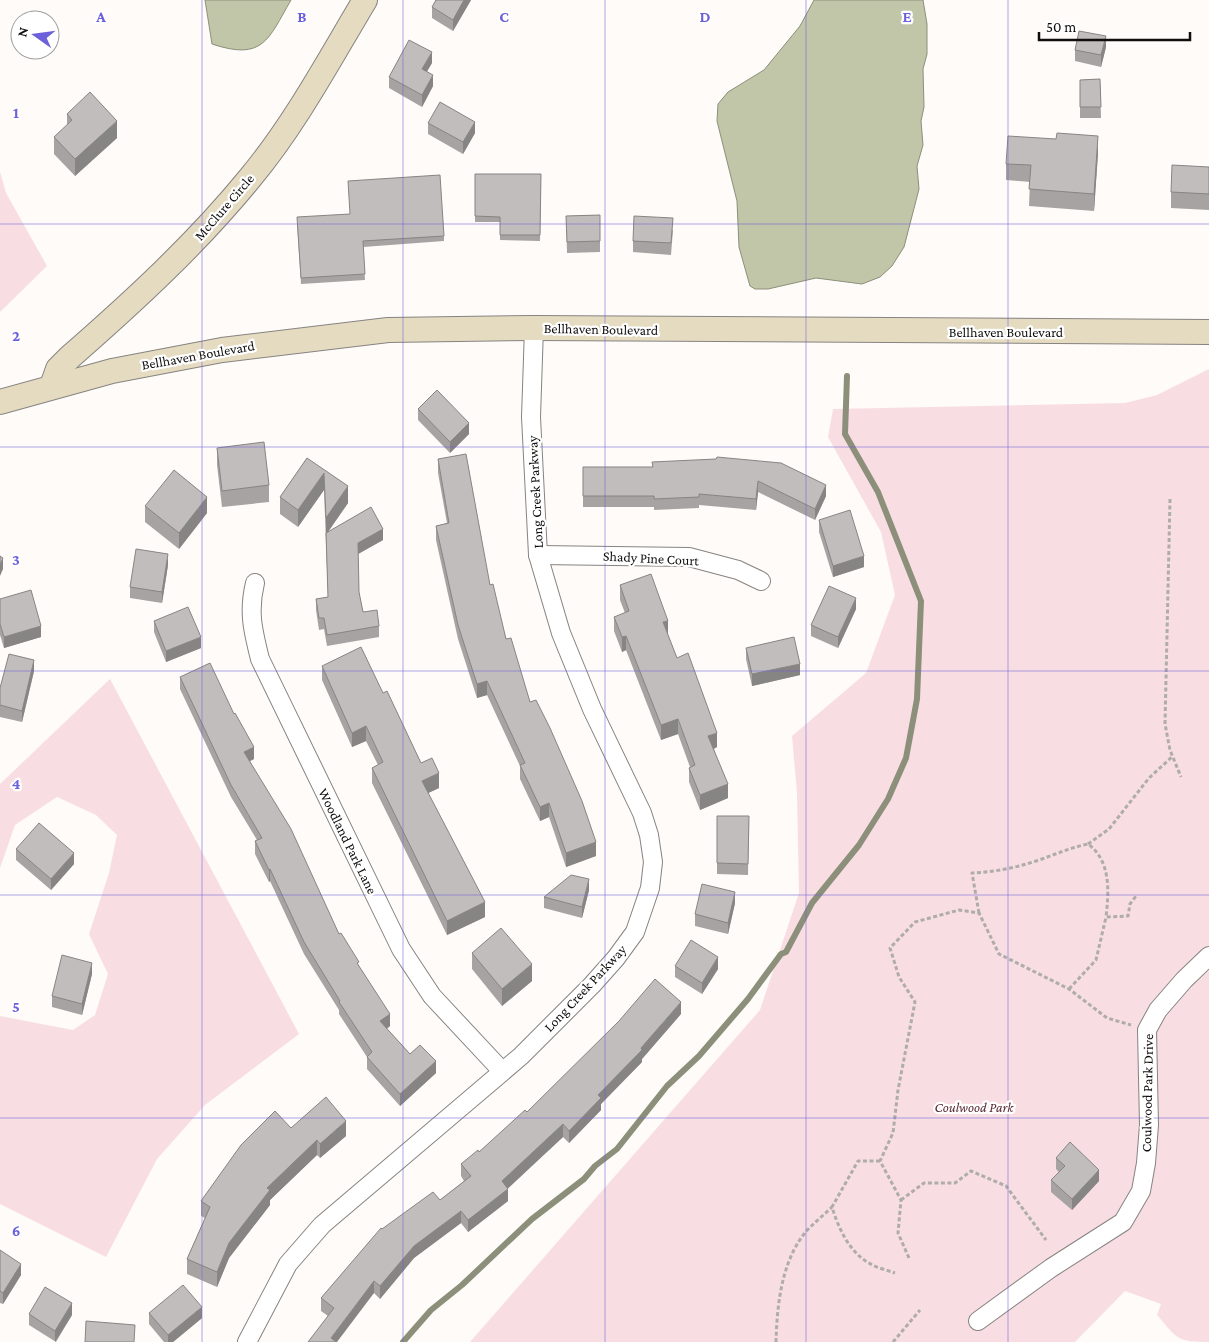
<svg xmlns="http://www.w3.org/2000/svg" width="1209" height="1342" viewBox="0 0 1209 1342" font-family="'Crimson Pro',serif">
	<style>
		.green { fill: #f8dee3 }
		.water { fill: #c1c6a8; stroke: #8c8f7a }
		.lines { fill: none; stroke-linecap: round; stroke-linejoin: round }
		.stream { stroke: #8c8f7a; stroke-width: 6 }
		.street-casing { stroke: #868381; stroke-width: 20 }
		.secondary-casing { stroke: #868381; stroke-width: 26 }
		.path { stroke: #afacaa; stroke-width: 3; stroke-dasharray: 4 2.5; stroke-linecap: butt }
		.street { stroke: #fff; stroke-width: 18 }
		.secondary { stroke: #e5dbc1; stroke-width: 24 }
		.wall { fill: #a6a3a2 }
		.shaded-wall { fill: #878484 }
		.building { fill: #c1bdbc; stroke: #878484 }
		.grid { fill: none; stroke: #6d61db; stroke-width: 1; stroke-opacity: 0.55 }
		.labels { text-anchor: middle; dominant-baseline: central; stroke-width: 4.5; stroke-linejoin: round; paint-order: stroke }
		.street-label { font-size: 14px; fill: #0f0e0d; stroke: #fff }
		.park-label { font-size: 14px; font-style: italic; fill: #582934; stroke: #fff }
		.grid-label { font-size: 16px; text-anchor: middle; font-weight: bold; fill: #6d61db; stroke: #fff; stroke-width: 4.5; stroke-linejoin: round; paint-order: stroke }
	</style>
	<rect width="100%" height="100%" fill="#fefbf8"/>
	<g class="green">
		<path d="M0,172L6,193L47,266L0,312Z"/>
		<path d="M1209,369V1342C1176,1342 1178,1339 1157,1315L1161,1304L1125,1291L1075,1342H470L760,1010L799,893L797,793L792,736L866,673L895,595L881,532L828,437L833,409L1125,403L1157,395Z"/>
		<path d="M110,679L299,1034L205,1105L157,1159L106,1257L0,1204V1016L73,1030L95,1015L108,974L89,934L109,873L117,835L96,815L57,797L15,825L0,868V784Z"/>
	</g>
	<g class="water">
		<path d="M205,0H291C268,40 263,61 212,44Z"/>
		<path d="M814,0H923L927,24V54L923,69L924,107L921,121L923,145L917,166L919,189L904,247L892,266L880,277L862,284L816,278L768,289H755L750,286L739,247L737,201L717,121L718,104L728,92L764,70L800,26Z"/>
	</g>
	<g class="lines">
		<path class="stream" d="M403,1342L431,1310L462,1285L532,1219L584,1179L595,1166L617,1149L667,1086L699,1056L748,999L781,954L786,952L812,903L859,845L888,799L906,758L917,699L921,601L878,492L845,434L847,376"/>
		<g class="street-casing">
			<g id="street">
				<path d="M538,555L689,557L738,570L761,581"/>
				<path d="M255,583C248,612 253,631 260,659L401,949L432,996L502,1071"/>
				<path d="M978,1321L1051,1268L1123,1222L1141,1191L1146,1163L1149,1125L1147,1030L1158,1010L1184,980L1209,956"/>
				<path d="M247,1342L288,1264L322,1225L521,1056L592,985L616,958L635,932L650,888L653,862L649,835L642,813L592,709L561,633L538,555L531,417L534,328"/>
			</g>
		</g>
		<g class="secondary-casing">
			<g id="secondary">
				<path d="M52,386L58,369L70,357C134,301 196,244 250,178C295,124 329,60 365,0"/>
				<path d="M0,402L112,371L222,350L388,330L534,328L1209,332"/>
			</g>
		</g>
		<g class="path">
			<path d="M1170,499L1165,724L1170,750L1181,777"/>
			<path d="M1088,844L1109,829L1149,778L1173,756"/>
			<path d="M979,913L972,873C994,872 1015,868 1036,861C1054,855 1069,848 1088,844C1111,861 1109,891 1106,917"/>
			<path d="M1069,989L1096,960L1106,917L1128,916L1130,904L1136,896"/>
			<path d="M880,1161H858L832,1207C838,1227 849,1252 869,1263C876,1268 887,1270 895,1273"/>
			<path d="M901,1200L924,1183H955L971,1171L1006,1186L1046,1240"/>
			<path d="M909,1258L898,1233L901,1200L880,1161L893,1133L898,1090L915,1002L899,977L890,948L915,922L959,910L979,913L999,954L1069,989L1107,1018L1131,1025"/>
			<path d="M776,1342C777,1306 781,1264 804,1234C812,1224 823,1216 832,1207"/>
			<path d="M893,1342L920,1310"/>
		</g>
		<use href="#street" class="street"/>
		<use href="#secondary" class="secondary"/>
	</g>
	<g class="wall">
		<path d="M435,0H471L453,31L432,18V7L435,2Z"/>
		<path d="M1106,47L1101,67L1075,61V50Z"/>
		<path d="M432,63L427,71L433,86L422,107L389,88V77Z"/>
		<path d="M1100,79L1101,118H1080V80Z"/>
		<path d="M67,114L117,138L75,176L54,154V137L67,126Z"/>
		<path d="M428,123L475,133L463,154L428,134Z"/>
		<path d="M1098,153L1094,211L1029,206L1030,182L1006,180V164Z"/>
		<path d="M1209,167V210L1171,208V192Z"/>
		<path d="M475,174H541L540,241L500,240V222H475Z"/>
		<path d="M350,214L444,236V241L363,247L365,280L301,284L297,223Z"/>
		<path d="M600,215V252L567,253L566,216Z"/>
		<path d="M673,230L671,255L633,252V241Z"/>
		<path d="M418,409L469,434L450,453L418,420Z"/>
		<path d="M217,448L269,485V502L222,507L217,465Z"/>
		<path d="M307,458L348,503L328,531L383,540L358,554L359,592L363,612L379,626V637L327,646L324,629L319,630L316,610V599L328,597L324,490L298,527L280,514V497Z"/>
		<path d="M438,459L490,585L506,639L530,702L596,856L566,867L549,817L540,821L520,779V766L487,695L477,698L458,639L436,540V526L447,523L438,473Z"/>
		<path d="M716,459L826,496L815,520L758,492L756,510L699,505V508L654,510V507H583V467H652Z"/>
		<path d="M145,506L207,513L179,549L145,522Z"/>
		<path d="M819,520L864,567L833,577L819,532Z"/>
		<path d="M168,565L162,603L130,598V587Z"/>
		<path d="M620,585L668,635L677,658L717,747L714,749L728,798L700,810L689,782V768L690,767L678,734L661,740L626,650L622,652L614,631V617L625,613L620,600Z"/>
		<path d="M0,599L41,637L4,648L0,635Z"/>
		<path d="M856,609L838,648L811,636V625Z"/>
		<path d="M154,621L201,648L166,662L154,632Z"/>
		<path d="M746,648L800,675L752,686L746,659Z"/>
		<path d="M322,666L383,693L421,763L439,788L428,793L485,917L447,935L372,783V768L378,765L366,741L352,747L322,680Z"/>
		<path d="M34,671L22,722L0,717V688Z"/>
		<path d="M180,677L254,759L250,761L339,934L359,966L390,1026L387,1029L410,1054L436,1073L400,1106L367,1069V1057L339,1014V1010L304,954L270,881L269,882L255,854V841L257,840L231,797L180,689Z"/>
		<path d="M717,816H749L748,875L717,874Z"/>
		<path d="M16,849L74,864L51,890L16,860Z"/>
		<path d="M589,890L582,918L544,908V897Z"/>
		<path d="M735,903L728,934L695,926V914Z"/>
		<path d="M472,953L532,981L502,1006L472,969Z"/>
		<path d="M675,966L718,969L702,994L675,977Z"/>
		<path d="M92,974L82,1015L52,1007V996Z"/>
		<path d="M681,1014L642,1059V1062L601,1104V1110L569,1143L563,1137L507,1188L508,1201L468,1232L461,1223L414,1258L380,1299L374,1293L328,1316L321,1311V1298L382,1229L440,1200L464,1181L461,1176V1164L479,1152L527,1112Z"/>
		<path d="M291,1128L346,1136L320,1158L317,1155L270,1200V1205L229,1258L217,1287L187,1274V1259L205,1218L201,1216V1201Z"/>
		<path d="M1056,1158L1099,1181L1072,1210L1051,1192V1180L1059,1172L1056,1169Z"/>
		<path d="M0,1250L21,1275L3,1304L0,1303Z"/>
		<path d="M149,1313L202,1318L173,1342H164L149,1324Z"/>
		<path d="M29,1314L72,1315L56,1342L29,1325Z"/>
	</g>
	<g class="shaded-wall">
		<path d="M464,0H471L453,31V20Z"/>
		<path d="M1106,36V47L1101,67V55Z"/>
		<path d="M432,52V63L422,80V69Z"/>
		<path d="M433,75V86L422,107V95Z"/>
		<path d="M117,121V138L75,176V159Z"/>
		<path d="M475,122V133L463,154V142Z"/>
		<path d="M1098,136V153L1094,211V194Z"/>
		<path d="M469,423V434L450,453V442Z"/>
		<path d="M324,473V490L298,527V510Z"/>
		<path d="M758,481V492L756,510V499Z"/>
		<path d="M826,485V496L815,520V509Z"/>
		<path d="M348,486V503L326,535V518Z"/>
		<path d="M207,497V513L179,549V533Z"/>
		<path d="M383,529V540L358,554V543Z"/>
		<path d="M168,554V565L162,603V592Z"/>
		<path d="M864,556V567L833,577V566Z"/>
		<path d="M3,558V569L0,576V565Z"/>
		<path d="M856,598V609L838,648V637Z"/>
		<path d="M668,621V635L663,622Z"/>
		<path d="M41,626V637L4,648V637Z"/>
		<path d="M626,636V650L622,652V637Z"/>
		<path d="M201,637V648L166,662V651Z"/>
		<path d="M34,660V671L22,722V711Z"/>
		<path d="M800,664V675L752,686V674Z"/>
		<path d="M487,681V695L477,698V684Z"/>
		<path d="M678,719V734L661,740V725Z"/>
		<path d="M366,726V741L352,747V733Z"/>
		<path d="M717,733V747L708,751V736Z"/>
		<path d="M254,747V759L244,764V752Z"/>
		<path d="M439,773V788L422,796V781Z"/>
		<path d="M728,784V798L700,810V795Z"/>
		<path d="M549,803V817L540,821V807Z"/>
		<path d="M596,842V856L566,867V853Z"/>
		<path d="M74,853V864L51,890V879Z"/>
		<path d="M270,869V881L269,882V870Z"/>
		<path d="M589,879V890L582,918V907Z"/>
		<path d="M735,892V903L728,934V923Z"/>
		<path d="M485,902V917L447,935V921Z"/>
		<path d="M718,957V969L702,994V983Z"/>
		<path d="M92,963V974L82,1015V1004Z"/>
		<path d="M532,964V981L502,1006V989Z"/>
		<path d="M681,1002V1014L642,1059V1062L601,1104V1110L569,1143V1131L598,1095L641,1048Z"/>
		<path d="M390,1014V1026L380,1033V1021Z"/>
		<path d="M436,1061V1073L400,1106V1094Z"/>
		<path d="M346,1121V1136L320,1158V1144Z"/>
		<path d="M563,1124V1137L502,1194V1181Z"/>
		<path d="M317,1140V1155L270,1200V1205L229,1258L217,1287V1272L229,1243L267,1188Z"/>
		<path d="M1099,1170V1181L1072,1210V1199Z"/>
		<path d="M508,1189V1201L468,1232V1220Z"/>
		<path d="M461,1211V1223L414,1258L380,1299V1286L414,1246Z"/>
		<path d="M21,1264V1275L3,1304V1293Z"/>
		<path d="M374,1281V1293L337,1342H331V1338Z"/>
		<path d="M72,1303V1315L55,1342V1331Z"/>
		<path d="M202,1307V1318L173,1342H168V1335Z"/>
	</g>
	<g class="building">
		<path d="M436,0H464L453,20L432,7Z"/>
		<path d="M1079,31L1106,36L1101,55L1075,50Z"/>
		<path d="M409,40L432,52L422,69L433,75L422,95L389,77Z"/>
		<path d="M1100,79L1101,107H1080V80Z"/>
		<path d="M90,92L117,121L75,159L54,137L72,120L67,114Z"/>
		<path d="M440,102L475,122L463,142L428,123Z"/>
		<path d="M1057,133L1098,136L1094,194L1029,189L1031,165L1006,164L1008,136L1056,139Z"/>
		<path d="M1172,165L1209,167V194L1171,192Z"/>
		<path d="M475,174H541L540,235H500V217L475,216Z"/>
		<path d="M440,175L444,236L363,241L365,274L301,278L297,217L350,214L348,181Z"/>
		<path d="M600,215V241L567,242L566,216Z"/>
		<path d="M634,216L673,218L671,243L633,241Z"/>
		<path d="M437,390L469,423L450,442L418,409Z"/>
		<path d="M264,442L269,485L222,491L217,448Z"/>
		<path d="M466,454L490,585L493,584L506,639L511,638L530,702L536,700L550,728L582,801L596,842L566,853L549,803L540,807L520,765L525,763L487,681L477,684L458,625L436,526L449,523L438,459Z"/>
		<path d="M717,457L781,463L826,485L815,509L758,481L756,499L699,494V497L654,499V496H583V467H653L652,462L716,459Z"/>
		<path d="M307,458L348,486L326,518L324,473L298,510L280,497Z"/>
		<path d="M174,470L207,497L179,533L145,506Z"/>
		<path d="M371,507L383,529L358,543L359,592L363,612L377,610L379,626L327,635L324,618H319L316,599L328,597L326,533Z"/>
		<path d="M850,510L864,556L833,566L819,520Z"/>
		<path d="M136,549L168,554L162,592L130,587Z"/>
		<path d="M0,556L3,558L0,565Z"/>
		<path d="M651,574L668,621L663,622L677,658L688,653L717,733L708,736L728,784L700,795L689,768L695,765L678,719L661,725L626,636L622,637L614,617L629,611L620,585Z"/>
		<path d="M829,586L856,598L838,637L811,625Z"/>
		<path d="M31,590L41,626L4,637L0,624V599Z"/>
		<path d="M188,607L201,637L166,651L154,621Z"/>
		<path d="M794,637L800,664L752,674L746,648Z"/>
		<path d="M361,647L383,693L387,691L421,763L432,758L439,773L422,781L485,902L447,921L372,768L383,762L366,726L352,733L322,666Z"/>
		<path d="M9,654L34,660L22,711L0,705V688Z"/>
		<path d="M210,663L234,714L235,713L254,747L244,752L291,829L339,934L341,933L359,962L357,963L390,1014L380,1021L410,1054L420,1045L436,1061L400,1094L367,1057L372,1052L339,1002L340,1001L304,942L270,869L269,870L255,841L262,838L231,785L180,677Z"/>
		<path d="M717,816H749L748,864L717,863Z"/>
		<path d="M39,823L74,853L51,879L16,849Z"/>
		<path d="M571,875L589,879L582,907L544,897Z"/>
		<path d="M702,884L735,892L728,923L695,914Z"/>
		<path d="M501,928L532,964L502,989L472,953Z"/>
		<path d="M691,940L718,957L702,983L675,966Z"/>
		<path d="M62,955L92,963L82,1004L52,996Z"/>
		<path d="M655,979L681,1002L641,1048L642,1050L598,1095L601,1098L569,1131L563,1124L502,1181L508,1189L468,1220L461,1211L414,1246L380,1286L374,1281L331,1338L336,1342H308L334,1308L321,1298L381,1228L382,1229L433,1192L440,1200L471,1176L461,1164L478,1150L479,1152L525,1110L527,1112L619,1021Z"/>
		<path d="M326,1097L346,1121L320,1144L317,1140L267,1188L270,1190L229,1243L217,1272L187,1259L210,1207L201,1201L241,1145L275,1111L291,1128Z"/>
		<path d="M1070,1142L1099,1170L1072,1199L1051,1180L1065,1166L1056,1158Z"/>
		<path d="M0,1250L21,1264L3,1293L0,1291Z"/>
		<path d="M183,1285L202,1307L168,1335L149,1313Z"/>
		<path d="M45,1287L72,1303L55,1331L29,1314Z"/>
		<path d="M86,1321L135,1325L134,1342H85Z"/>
	</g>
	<path class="grid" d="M202,0V1342M403,0V1342M605,0V1342M806,0V1342M1008,0V1342M0,224H1209M0,447H1209M0,671H1209M0,895H1209M0,1118H1209"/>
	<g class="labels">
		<g class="street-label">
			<text transform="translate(224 207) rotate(-49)">McClure Circle</text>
			<text transform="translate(601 329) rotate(1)">Bellhaven Boulevard</text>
			<text x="1006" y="332">Bellhaven Boulevard</text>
			<text transform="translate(198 355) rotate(-10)">Bellhaven Boulevard</text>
			<text transform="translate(535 492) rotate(-93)">Long Creek Parkway</text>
			<text transform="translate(651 558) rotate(3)">Shady Pine Court</text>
			<text transform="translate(348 841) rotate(64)">Woodland Park Lane</text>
			<text transform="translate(585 988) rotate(-47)">Long Creek Parkway</text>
			<text transform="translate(1147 1093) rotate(-89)">Coulwood Park Drive</text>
		</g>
		<g class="park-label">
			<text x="974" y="1107">Coulwood Park</text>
		</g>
	</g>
	<g class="grid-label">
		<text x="101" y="22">A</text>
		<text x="302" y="22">B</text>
		<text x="504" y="22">C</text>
		<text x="705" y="22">D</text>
		<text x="907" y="22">E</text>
		<text x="16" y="118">1</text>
		<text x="16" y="341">2</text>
		<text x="16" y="565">3</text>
		<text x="16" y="789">4</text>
		<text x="16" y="1012">5</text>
		<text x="16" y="1236">6</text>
	</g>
	<g transform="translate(35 35) rotate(284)"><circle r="24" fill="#ffffff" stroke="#9f9f9e"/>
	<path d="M0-4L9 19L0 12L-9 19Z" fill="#6d61db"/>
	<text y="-8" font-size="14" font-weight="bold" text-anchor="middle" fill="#0f0e0d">N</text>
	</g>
	<path d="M1039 32v8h151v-8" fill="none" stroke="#0f0e0d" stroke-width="2.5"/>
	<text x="1046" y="32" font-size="15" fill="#0f0e0d" stroke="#ffffff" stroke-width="4" paint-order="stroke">50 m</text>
</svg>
